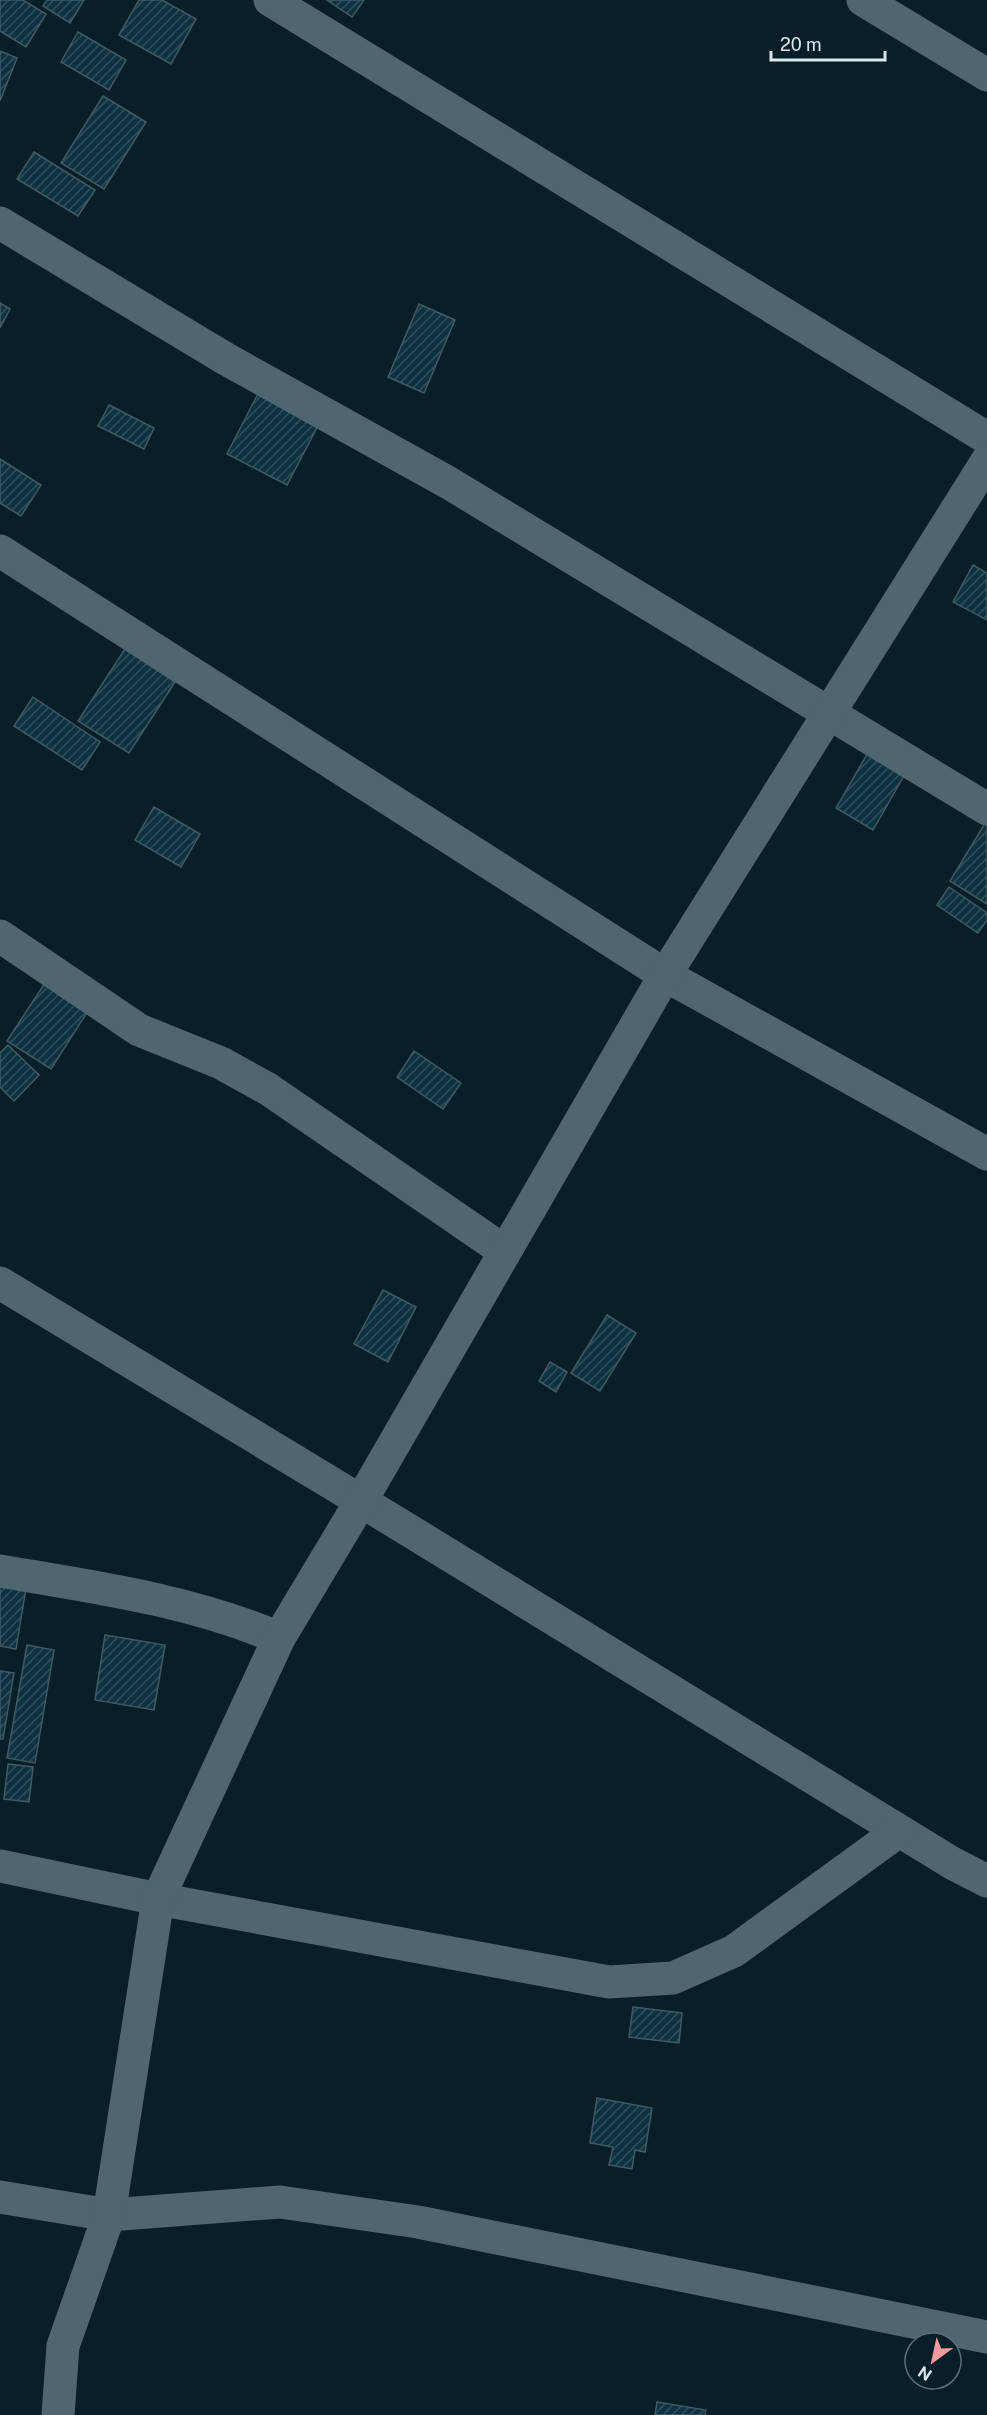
<svg xmlns="http://www.w3.org/2000/svg" width="987" height="2415" viewBox="0 0 987 2415" font-family="'Public Sans',sans-serif">
	<style>
		.building { fill: url(#building-hatch); stroke: #405964; stroke-width: 1.5 }
		.lines { fill: none; stroke-linecap: round; stroke-linejoin: round }
		.street { stroke: #4d6672; stroke-width: 33 }
	</style>
	<defs>
		<pattern id="building-hatch" width="6" height="6" patternUnits="userSpaceOnUse" patternTransform="scale(1.5)"><rect width="6" height="6" fill="#0f3240"/><path d="M-1 1l2-2M0 6l6-6M5 7l2-2" fill="none" stroke="#31505c"/></pattern>
	</defs>
	<rect width="100%" height="100%" fill="#071f28"/>
	<g class="building">
		<path d="M0,0H23L46,14L26,47L0,31Z"/>
		<path d="M47,0H84L70,23L43,6Z"/>
		<path d="M139,0H162L196,19L171,64L119,35Z"/>
		<path d="M327,0H364L352,17Z"/>
		<path d="M78,32L126,60L109,90L61,62Z"/>
		<path d="M0,51L17,58L0,101Z"/>
		<path d="M103,96L146,122L104,189L61,163Z"/>
		<path d="M34,152L95,190L78,216L17,179Z"/>
		<path d="M0,303L10,309L0,328Z"/>
		<path d="M419,304L455,320L424,393L388,377Z"/>
		<path d="M262,386L322,418L287,485L227,454Z"/>
		<path d="M109,405L154,428L144,449L98,426Z"/>
		<path d="M0,459L41,485L21,516L0,503Z"/>
		<path d="M973,565L987,573V620L953,602Z"/>
		<path d="M125,649L175,682L129,753L78,721Z"/>
		<path d="M33,697L100,742L82,770L14,726Z"/>
		<path d="M873,744L910,765L873,830L836,808Z"/>
		<path d="M154,807L200,834L181,867L135,840Z"/>
		<path d="M987,820V904L950,881Z"/>
		<path d="M949,887L987,913V920L978,933L937,905Z"/>
		<path d="M45,983L88,1011L51,1069L7,1041Z"/>
		<path d="M8,1045L39,1075L14,1101L0,1087V1053Z"/>
		<path d="M414,1051L461,1083L443,1109L397,1077Z"/>
		<path d="M383,1290L416,1307L388,1362L354,1344Z"/>
		<path d="M607,1315L636,1333L600,1391L571,1373Z"/>
		<path d="M550,1362L567,1372L556,1392L539,1381Z"/>
		<path d="M0,1583L26,1588L16,1649L0,1646Z"/>
		<path d="M105,1635L165,1645L154,1710L95,1700Z"/>
		<path d="M27,1645L54,1650L35,1763L7,1758Z"/>
		<path d="M0,1671L14,1673L3,1739H0Z"/>
		<path d="M8,1764L33,1767L29,1802L4,1799Z"/>
		<path d="M633,2007L682,2013L679,2043L629,2037Z"/>
		<path d="M597,2098L652,2108L645,2152L635,2150L632,2169L609,2165L613,2147L590,2143Z"/>
		<path d="M657,2402L706,2410L705,2415H655Z"/>
	</g>
	<g class="lines">
		<g class="street">
			<path d="M270,0L987,438"/>
			<path d="M863,0L987,75"/>
			<path d="M0,223L226,359L449,483L987,809"/>
			<path d="M0,551L665,975L987,1154"/>
			<path d="M0,936L139,1030L221,1063L268,1089L504,1251"/>
			<path d="M0,1283L361,1501L952,1863L987,1881"/>
			<path d="M0,1571C94,1587 190,1600 279,1638"/>
			<path d="M0,1866L158,1899L609,1982L673,1978L734,1951L899,1831"/>
			<path d="M0,2197L109,2215L280,2202L418,2222L987,2337"/>
			<path d="M58,2415L63,2346L109,2215L158,1899L279,1638L361,1501L665,975L987,461"/>
		</g>
	</g>
	<g transform="translate(933 2361) rotate(213)"><circle r="28" fill="#071f28" stroke="#5b6f77" stroke-width="1.5"/>
	<path d="M0-4.5L10 22L0 15L-10 22Z" fill="#f59b9d"/>
	<text y="-9" font-size="16" font-weight="bold" text-anchor="middle" fill="#d9e7ed">N</text>
	</g>
	<path d="M771 51v9h114v-9" fill="none" stroke="#d9e7ed" stroke-width="3"/>
	<text x="780" y="51" font-size="18" fill="#d9e7ed" stroke="#071f28" stroke-width="4.5" paint-order="stroke">20 m</text>
</svg>
